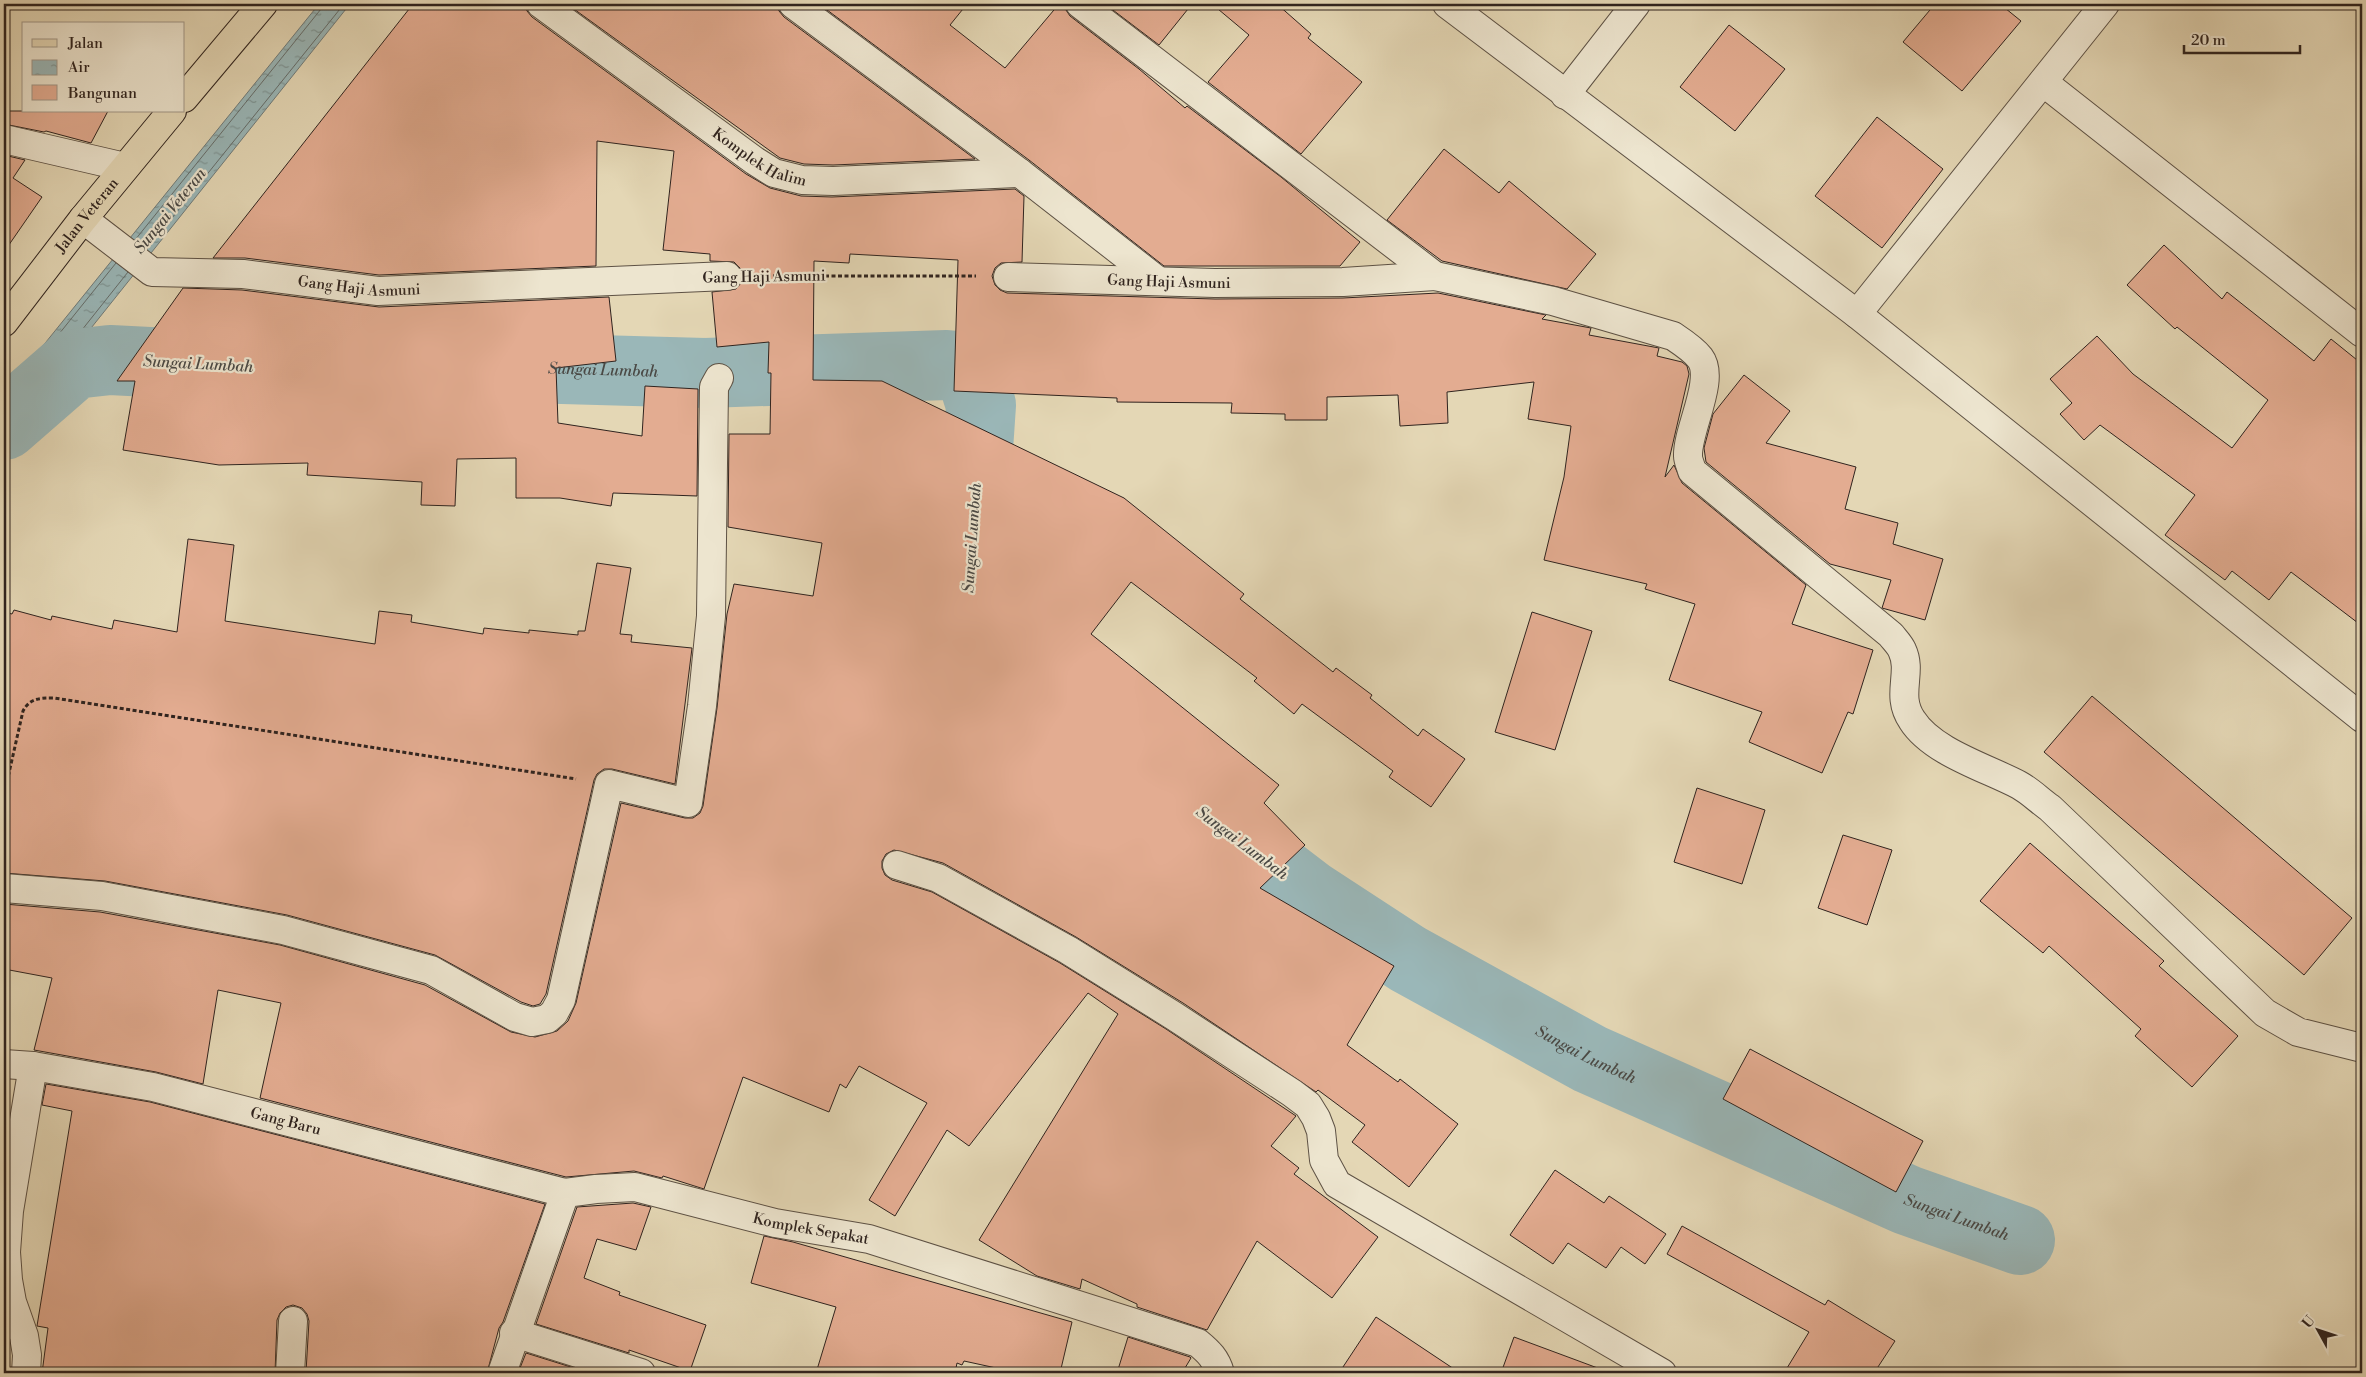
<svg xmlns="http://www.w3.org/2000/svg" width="2366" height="1377" viewBox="0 0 2366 1377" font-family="'Libre Bodoni',serif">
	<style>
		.water { fill: url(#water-ripples); stroke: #707c7b }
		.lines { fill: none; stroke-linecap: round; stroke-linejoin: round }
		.shore { stroke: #656e6c; stroke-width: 1 }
		.river { stroke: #9ab7b8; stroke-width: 70 }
		.building { fill: #e3ac91; stroke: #30241f }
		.minor-casing { stroke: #5d5144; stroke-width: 30 }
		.primary-casing { stroke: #30241f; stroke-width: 30 }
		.path { stroke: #30241f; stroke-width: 3; stroke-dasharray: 4 2.5; stroke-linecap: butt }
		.minor { stroke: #ede5cf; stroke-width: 28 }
		.primary { stroke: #e4d7b5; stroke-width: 28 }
		.labels { text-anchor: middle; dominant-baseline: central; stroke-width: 4.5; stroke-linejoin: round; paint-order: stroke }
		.street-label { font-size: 15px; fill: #30241f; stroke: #ede5cf }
		.water-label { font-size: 16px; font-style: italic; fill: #4a4945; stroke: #ede5cf }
	</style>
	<defs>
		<pattern id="water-ripples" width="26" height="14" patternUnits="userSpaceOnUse" patternTransform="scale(1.25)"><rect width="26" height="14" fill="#9ab7b8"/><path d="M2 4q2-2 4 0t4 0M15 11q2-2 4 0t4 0" fill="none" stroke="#7e9595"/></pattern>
	</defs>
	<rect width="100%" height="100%" fill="#e4d7b5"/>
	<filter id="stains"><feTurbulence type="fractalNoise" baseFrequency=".004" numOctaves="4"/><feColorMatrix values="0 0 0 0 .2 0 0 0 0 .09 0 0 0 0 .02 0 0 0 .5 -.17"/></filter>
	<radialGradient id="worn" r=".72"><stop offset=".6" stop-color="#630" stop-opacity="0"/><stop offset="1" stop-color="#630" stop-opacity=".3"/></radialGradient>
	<path class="water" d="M319,4H350L4,437V394Z"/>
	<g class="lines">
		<g class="shore">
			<path d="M135,240L321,9L322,4"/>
			<path d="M147,249L344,4"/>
			<path d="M4,397L10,395L116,263"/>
			<path d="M4,428L128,272"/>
		</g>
		<g class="river">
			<path id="s1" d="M459,366L705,373L947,365L969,367L981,405L973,523"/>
			<path d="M4,425L74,364L110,360L228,366"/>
			<path id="s2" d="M1201,812L1310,895L1408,959L1590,1059L1907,1200L2020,1240"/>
		</g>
	</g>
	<g class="building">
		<path d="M413,4H526L527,11L532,17L746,174L770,188L801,196L832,197L1015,189L1024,196L1022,262L1001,263L995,268L992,276L995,285L1000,290L1007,293L1215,299L1343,298L1438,293L1546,315L1542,319L1591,328L1589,335L1659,348L1657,356L1682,362L1687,366L1689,374L1665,477L1674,465L1682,483L1806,585L1792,624L1873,650L1853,714L1848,712L1822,773L1749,742L1762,712L1669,680L1695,604L1645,589L1647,584L1544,560L1564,477L1571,426L1528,419L1534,382L1447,392L1448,423L1400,426L1398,395L1327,397V420H1285V414L1231,413L1232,403L1117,402V398L954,391L958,260L850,254L849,263L814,261L813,380L882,381L1124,498L1244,594L1240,599L1333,672L1336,668L1372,695L1370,698L1418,736L1423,729L1465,759L1431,807L1389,777L1393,771L1302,704L1294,714L1254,681L1257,678L1131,582L1091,634L1279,785L1264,803L1305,845L1260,888L1394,966L1347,1045L1398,1082L1400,1079L1458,1124L1409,1187L1352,1142L1365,1125L1318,1090L1316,1092L1183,1003L1076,937L943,863L894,850L886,854L882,861V868L885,875L892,880L932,892L1060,963L1166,1029L1296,1116L1271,1146L1299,1168L1294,1174L1378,1237L1332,1298L1257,1241L1207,1330L1137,1307V1304L1082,1279L1080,1289L1037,1276L979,1240L1118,1014L1088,993L969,1146L947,1130L895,1216L869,1200L927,1103L859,1066L846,1088L840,1084L829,1112L743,1077L704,1189L663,1176L662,1178L634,1171L566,1177L260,1098L281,1003L218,990L203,1084L156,1072L34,1050L52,978L4,969V904L100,912L280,945L425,985L511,1032L535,1037L557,1031L568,1021L576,1003L621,803L685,818H693L700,813L703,806L717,708L727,614L734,584L813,596L822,543L728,527L729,434H770L771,373H768L769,342L717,347L712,292L736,289L741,283L743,275L740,268L734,262L710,261V254L663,250L674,151L597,141L596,266L379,275L245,258H213Z"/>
		<path d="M567,4H778L779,11L784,17L975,159L833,165L804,164L780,158Z"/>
		<path d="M819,4H967L950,25L1005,68L1059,4H1065L1066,10L1070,16L1139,69L1185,108L1187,106L1281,177L1360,242L1340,266H1164L1029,160Z"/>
		<path d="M1105,4H1192L1159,45Z"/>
		<path d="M1212,4H1277L1311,34L1308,38L1362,82L1301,154L1208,82L1249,35Z"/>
		<path d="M1935,4H2000L2021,21L1962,91L1903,42Z"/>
		<path d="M1729,25L1785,69L1735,131L1680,87Z"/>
		<path d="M4,111H108L91,143L46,131L44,132L4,124Z"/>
		<path d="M1877,117L1943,169L1882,248L1815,196Z"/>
		<path d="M1444,149L1499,193L1509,181L1596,254L1567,289L1442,261L1387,220Z"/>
		<path d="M4,155L25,160L13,178L42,197L4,252Z"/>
		<path d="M2164,245L2222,299L2227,292L2314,361L2331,339L2362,364V626L2291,572L2269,600L2232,571L2225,580L2165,535L2195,495L2100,425L2084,440L2060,414L2072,403L2050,379L2097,336L2133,374L2232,448L2268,400L2177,327L2175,329L2127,285Z"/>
		<path d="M183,288L242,290L379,307L609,297L616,361L556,368L558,423L642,436L645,386L698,389L697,496L613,493L611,506L560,498H516V458L457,459L455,506L421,505L422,482L307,475L308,463L219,465L123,450L135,381H117Z"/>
		<path d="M1744,375L1790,411L1766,443L1856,467L1845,509L1898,523L1893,544L1943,559L1925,620L1882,608L1891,580L1830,564L1706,462L1704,448L1713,414Z"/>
		<path d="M188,539L234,545L225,621L375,644L379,611L412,615L411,622L483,634L484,628L529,633V630L578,635V631H585L597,563L631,568L620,634L632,635L631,642L692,648L675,784L612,769H604L597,774L594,780L546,994L540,1004L533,1006L521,1002L435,955L287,915L105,881L4,873V612L12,614L14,610L51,620L52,616L112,629L114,620L177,632Z"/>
		<path d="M1532,612L1592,631L1555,750L1495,732Z"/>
		<path d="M2092,696L2352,918L2304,975L2044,752Z"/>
		<path d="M1697,788L1765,810L1742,884L1674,862Z"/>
		<path d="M1843,835L1892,850L1867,925L1818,908Z"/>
		<path d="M2030,843L2164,961L2159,966L2238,1036L2192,1087L2135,1036L2141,1029L2049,946L2043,953L1980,901Z"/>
		<path d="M1750,1049L1923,1141L1896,1192L1723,1099Z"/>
		<path d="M46,1084L150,1102L545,1204L503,1322L499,1328L487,1373L306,1372L309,1321L307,1314L302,1308L293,1305L286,1307L280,1313L277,1320L275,1373H42L48,1328L37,1326L72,1111L42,1105Z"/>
		<path d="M1555,1170L1604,1203L1609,1196L1666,1234L1645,1264L1621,1247L1606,1268L1568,1243L1553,1264L1510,1235Z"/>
		<path d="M633,1203L651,1207L636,1250L597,1239L584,1278L620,1292L619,1295L706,1325L690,1371L629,1350V1353L536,1324L577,1207Z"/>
		<path d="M1682,1226L1825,1305L1828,1300L1895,1341L1874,1373H1784L1809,1332L1667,1254Z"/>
		<path d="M764,1236L793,1242L1072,1322L1060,1373H1019L964,1361L962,1365L957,1363L955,1373H816L836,1307L751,1283Z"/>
		<path d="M1376,1317L1460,1373H1339Z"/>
		<path d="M1128,1337L1190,1357L1191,1358L1182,1373H1117Z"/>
		<path d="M1514,1337L1603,1370L1602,1373H1501Z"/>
		<path d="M526,1353L590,1373H518Z"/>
	</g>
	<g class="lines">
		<g class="minor-casing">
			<g id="minor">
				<path id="s3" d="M541,4L755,161L774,173L802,180L833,181L1020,173"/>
				<path d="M793,4L1020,173L1157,280"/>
				<path d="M1080,4L1435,276L1553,301L1673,336C1682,342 1693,349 1700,358C1716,379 1687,430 1688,456C1688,461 1691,466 1692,471L1891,635C1894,639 1900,645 1902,650C1913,673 1895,695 1912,720C1932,752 1987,768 2019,785C2030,791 2040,801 2050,808L2265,1013L2298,1032L2362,1048"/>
				<path d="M1447,4L1857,314L2362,718"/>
				<path d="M2043,82L2362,333"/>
				<path d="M1565,95L1636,4"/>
				<path d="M4,139L125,167"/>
				<path id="s4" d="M83,219L152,272L243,274L378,291L727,276"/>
				<path id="s5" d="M1008,277L1215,283L1343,282L1435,276"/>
				<path d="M1857,314L2105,4"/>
				<path d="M897,865L938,878L1068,950L1174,1016L1292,1093L1308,1105L1316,1118L1321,1131L1324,1160L1337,1184L1662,1373"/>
				<path d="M4,888L102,896L283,930L431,970L515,1017L532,1022L547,1019L554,1013L561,1000L609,784L688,803L702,706L711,616L714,387L719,378"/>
				<path id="s6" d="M4,1064L33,1066L153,1087L565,1193"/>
				<path d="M514,1333L641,1373"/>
				<path d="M26,1373L27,1355L24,1336L12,1302L8,1280L6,1252L9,1211L33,1066"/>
				<path d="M290,1373L293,1321"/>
				<path id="s7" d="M502,1373L565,1193L596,1189L635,1187L775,1223L869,1239L1198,1343C1209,1352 1216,1359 1220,1373"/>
			</g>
		</g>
		<g class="primary-casing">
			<g id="primary">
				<path d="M184,98L263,4"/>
				<path id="s8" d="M4,322L83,219L172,111"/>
			</g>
		</g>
		<g class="path">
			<path d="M760,276H976"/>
			<path d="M4,795L23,711C30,698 40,698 54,698L576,779"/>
		</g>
		<use href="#minor" class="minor"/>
		<use href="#primary" class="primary"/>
	</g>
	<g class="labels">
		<g class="street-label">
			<text stroke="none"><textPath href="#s3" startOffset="268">Komplek Halim</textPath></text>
			<text stroke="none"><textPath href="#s8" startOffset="135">Jalan Veteran</textPath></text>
			<text transform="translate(764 277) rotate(-1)">Gang Haji Asmuni</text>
			<text stroke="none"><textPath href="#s5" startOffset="161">Gang Haji Asmuni</textPath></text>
			<text stroke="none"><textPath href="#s4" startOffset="295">Gang Haji Asmuni</textPath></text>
			<text stroke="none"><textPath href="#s6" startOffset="288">Gang Baru</textPath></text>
			<text stroke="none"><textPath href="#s7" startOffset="442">Komplek Sepakat</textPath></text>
		</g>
		<g class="water-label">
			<text transform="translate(170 211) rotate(-51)">Sungai Veteran</text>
			<text transform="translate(198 364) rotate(3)">Sungai Lumbah</text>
			<text stroke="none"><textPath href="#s1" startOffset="144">Sungai Lumbah</textPath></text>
			<text transform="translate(972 538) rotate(-86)">Sungai Lumbah</text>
			<text transform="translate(1242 843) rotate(37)">Sungai Lumbah</text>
			<text stroke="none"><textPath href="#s2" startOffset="456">Sungai Lumbah</textPath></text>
			<text stroke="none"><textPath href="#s2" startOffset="861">Sungai Lumbah</textPath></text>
		</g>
	</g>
	<rect width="2366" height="1377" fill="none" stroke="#e4d7b5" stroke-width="20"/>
	<rect x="5" y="5" width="2356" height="1367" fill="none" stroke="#30241f" stroke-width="2.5"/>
	<rect x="10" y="10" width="2346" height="1357" fill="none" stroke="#30241f"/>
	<rect x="22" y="22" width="162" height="90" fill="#ede5cf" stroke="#a19889"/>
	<rect x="32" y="39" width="25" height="8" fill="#e4d7b5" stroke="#a19889"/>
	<text x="68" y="48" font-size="15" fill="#30241f">Jalan</text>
	<rect x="32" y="60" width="25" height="15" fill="url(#water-ripples)" stroke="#a19889"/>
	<text x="68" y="72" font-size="15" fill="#30241f">Air</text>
	<rect x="32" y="85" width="25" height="15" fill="#e3ac91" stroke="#a19889"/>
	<text x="68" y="98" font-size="15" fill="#30241f">Bangunan</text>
	<g transform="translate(2318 1330) rotate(310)" stroke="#ede5cf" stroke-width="4" paint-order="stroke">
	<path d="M0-4L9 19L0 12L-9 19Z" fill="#30241f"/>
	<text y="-8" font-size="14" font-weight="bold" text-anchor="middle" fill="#30241f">U</text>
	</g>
	<path d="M2184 45v8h116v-8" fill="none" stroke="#30241f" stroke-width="2.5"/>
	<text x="2191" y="45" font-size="15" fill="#30241f" stroke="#ede5cf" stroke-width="4" paint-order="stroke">20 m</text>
	<rect width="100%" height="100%" filter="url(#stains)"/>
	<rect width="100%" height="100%" fill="url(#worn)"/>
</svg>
